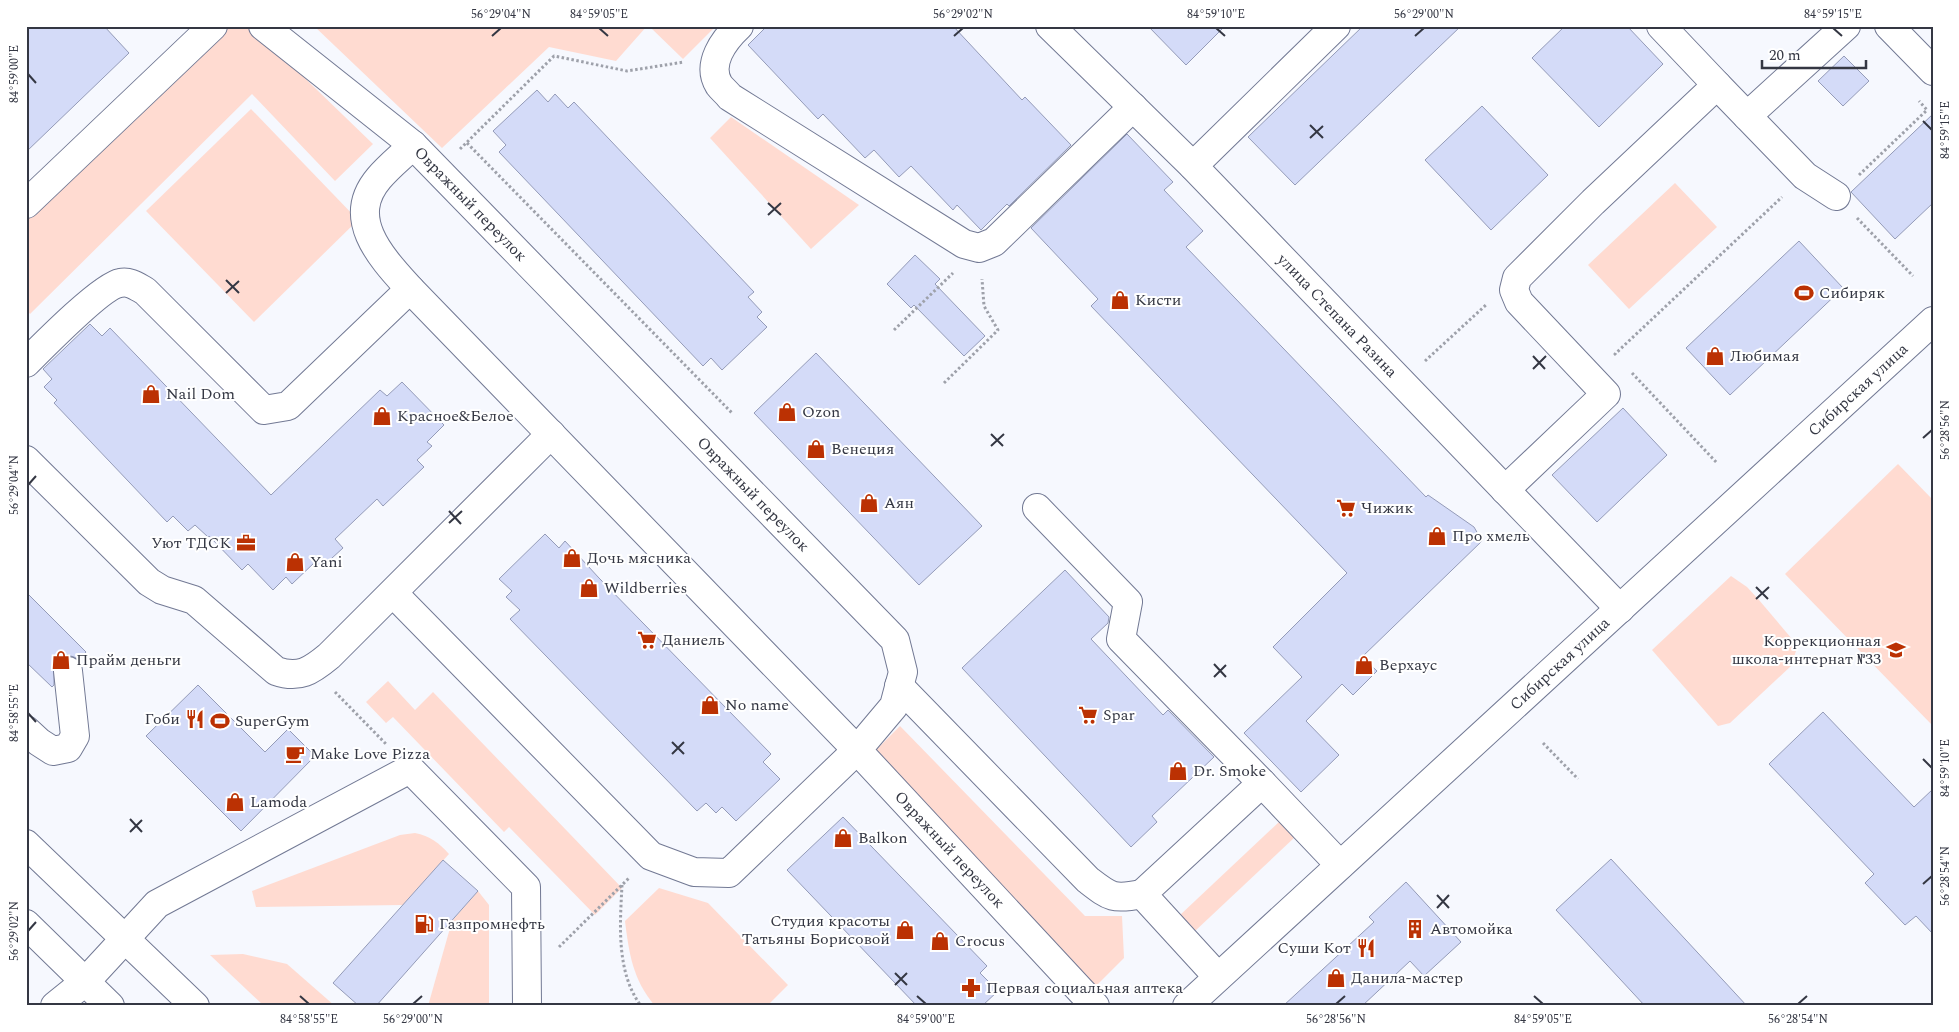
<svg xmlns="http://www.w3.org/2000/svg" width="1959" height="1032" viewBox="0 0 1959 1032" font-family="Spectral,serif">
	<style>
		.green { fill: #ffdbd1 }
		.building { fill: #d4dbf8; stroke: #949bb8 }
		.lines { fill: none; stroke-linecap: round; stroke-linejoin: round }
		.minor-casing { stroke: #727994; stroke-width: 30 }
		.major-casing { stroke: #727994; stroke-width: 30 }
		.path { stroke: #9ea1aa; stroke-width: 3; stroke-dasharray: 2.5 2.5; stroke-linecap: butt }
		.minor { stroke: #fff; stroke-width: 28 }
		.major { stroke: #fff; stroke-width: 28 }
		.ticks { fill: none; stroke: #343743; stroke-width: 2 }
		.labels { text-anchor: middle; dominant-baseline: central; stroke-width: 4; stroke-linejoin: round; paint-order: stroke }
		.street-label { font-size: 16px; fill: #343743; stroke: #fff }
		.poi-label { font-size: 16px; fill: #343743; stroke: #fff; text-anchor: start }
		.neatline { fill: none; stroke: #343743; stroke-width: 2 }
		.ticks-label { font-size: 12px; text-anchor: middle; fill: #343743 }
	</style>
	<rect width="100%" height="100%" fill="#f6f8fe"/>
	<g class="green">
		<path d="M223,26H239L255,30L373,144L335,181L252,94L30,314L26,309V215Z"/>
		<path d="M314,26H647L616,61L549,47L442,148Z"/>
		<path d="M649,26H716L683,59Z"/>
		<path d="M251,109L358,220L254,322L146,211Z"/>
		<path d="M731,117L859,205L811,249L710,138Z"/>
		<path d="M1675,183L1717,227L1629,309L1588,265Z"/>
		<path d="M1898,464L1933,500V726L1785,574Z"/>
		<path d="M1731,576L1747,587L1759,600L1792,639L1796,651L1791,666L1730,723L1718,726L1652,650Z"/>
		<path d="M388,681L415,710L433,692L622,888L595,915L509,827L504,832L393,717L386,723L366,702Z"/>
		<path d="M900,726L1085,916H1122L1124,958L1094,988L869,757Z"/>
		<path d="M1280,821L1295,837L1194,932L1179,916Z"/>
		<path d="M415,833C430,836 439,843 449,854L403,905L256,907L252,891L400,835Z"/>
		<path d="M659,888L708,903L788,985L767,1006H655C633,980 629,954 625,921Z"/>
		<path d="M478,891L489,905V1006H428L452,921Z"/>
		<path d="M243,954L287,964L335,1006H264L210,955Z"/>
	</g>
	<g class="building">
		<path d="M26,26H104L129,53L26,152Z"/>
		<path d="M767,26H953L1022,100L1025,97L1071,145L1009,206L1007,204L981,230L957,205L953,210L911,166L899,177L874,150L865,158L823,114L818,119L748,45Z"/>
		<path d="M1148,26H1225L1186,65Z"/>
		<path d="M1363,26H1461L1295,185L1248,137Z"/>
		<path d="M1565,26H1627L1663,64L1599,127L1532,58Z"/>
		<path d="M1844,56L1869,81L1843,106L1818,81Z"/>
		<path d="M537,90L548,102L555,94L568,108L574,102L754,292L748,297L762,312L757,317L767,327L722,370L711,358L703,366L499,152L506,145L493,131Z"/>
		<path d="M1482,106L1548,175L1491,230L1425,160Z"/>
		<path d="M1933,114V203L1895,239L1851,192Z"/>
		<path d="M1127,134L1173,182L1164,190L1203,231L1186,247L1426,497L1428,495L1474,527L1482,541L1362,657L1377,671L1353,695L1342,684L1306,721L1339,755L1301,792L1244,733L1302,677L1273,647L1347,573L1091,306L1098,299L1031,228Z"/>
		<path d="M1799,241L1843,288L1730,395L1686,348Z"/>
		<path d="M915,255L940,279L935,284L985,336L964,356L914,305L911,308L887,284Z"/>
		<path d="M90,324L102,336L110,328L271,495L380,390L387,396L402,382L444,425L427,442L432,446L417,460L424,467L383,506L377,499L335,539L343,548L321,568L315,562L292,584L286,577L273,590L248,564L242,570L209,536L208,537L195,525L188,531L173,516L167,522L54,403L57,400L44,387L52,379L43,369Z"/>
		<path d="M816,353L982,526L919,585L754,413Z"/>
		<path d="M1623,408L1667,455L1597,522L1552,475Z"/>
		<path d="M545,534L559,548L565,541L599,578L771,754L763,762L780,779L736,821L722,807L716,813L706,803L697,811L510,619L520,610L506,597L512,591L499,579Z"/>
		<path d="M1065,570L1109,617L1108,623L1091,639L1163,715L1168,710L1214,757L1152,816L1157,822L1131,847L962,668Z"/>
		<path d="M26,592L86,652L79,660L74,657L67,655L58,659L54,665V685L52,687L26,662Z"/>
		<path d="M198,685L265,752L288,729L315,756L241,831L146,736Z"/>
		<path d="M1823,712L1914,807L1933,789V934L1916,916L1905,925L1865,883L1874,874L1769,764Z"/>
		<path d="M843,817L987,966L980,973L998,991L982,1006H917L787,870Z"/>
		<path d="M1611,859L1747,1006H1645L1556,910Z"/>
		<path d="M443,860L478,891L376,1006H359L333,983Z"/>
		<path d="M1406,882L1461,942L1424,976L1410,961L1362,1006H1283L1374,922L1369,917Z"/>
	</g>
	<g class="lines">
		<g class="minor-casing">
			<g id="minor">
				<path id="s1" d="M263,26L413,145L895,640L903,672L894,706L857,750L1095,1006"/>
				<path d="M739,26C724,40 706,64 719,85C722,89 727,93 730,97L964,244L979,248L994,242L1133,107"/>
				<path id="s2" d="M1050,26L1193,166L1620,609"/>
				<path d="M1661,26L1717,85"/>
				<path d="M1889,26L1933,71"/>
				<path d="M1747,116L1846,26"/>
				<path d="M1193,166L1336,26"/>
				<path d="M26,204L213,26"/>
				<path d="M26,363C42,347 102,286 120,283C130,281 136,286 145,291L264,410L288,406L410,289"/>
				<path d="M26,460L149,582L162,590L194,600L276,671C299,679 311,671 329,656L551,434"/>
				<path d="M1505,490L1606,394L1519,302L1514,290L1517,278L1593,202L1717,85L1805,176L1836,196"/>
				<path d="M1037,508L1128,602L1121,639L1262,783"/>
				<path d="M393,593L651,856L694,872L729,873L857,750L410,289C382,258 344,219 379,178C389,166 402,156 413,145"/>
				<path d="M899,686L1088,880C1110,897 1113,900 1142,894"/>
				<path d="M26,730L39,742L53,751L68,748L75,736L68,671"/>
				<path d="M1218,977L1142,894L1262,783L1340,865"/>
				<path d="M55,1006L86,981L157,904L410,769L526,887L527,1006"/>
			</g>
		</g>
		<g class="major-casing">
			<g id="major">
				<path d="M26,844L195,1006"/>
				<path d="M26,924L110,1006"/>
				<path id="s3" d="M1187,1006L1933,321"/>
			</g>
		</g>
		<g class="path">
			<path d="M467,143L733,414"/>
			<path d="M460,149L554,56L627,71L684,62"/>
			<path d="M1859,175L1927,110L1919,101"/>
			<path d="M1857,218L1913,276"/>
			<path d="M894,330L953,273"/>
			<path d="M1616,355L1615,354L1782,197"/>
			<path d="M1425,361L1487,304"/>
			<path d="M1632,373L1717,463"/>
			<path d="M944,383L998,330L984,306L982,279"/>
			<path d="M335,692L387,745"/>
			<path d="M1543,743L1578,779"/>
			<path d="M622,885C620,925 616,972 641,1006"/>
			<path d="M559,947L629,878"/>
		</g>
		<use href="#minor" class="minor"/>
		<use href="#major" class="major"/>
	</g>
	<path class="ticks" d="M599,28L608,36M1216,28L1225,36M1833,28L1842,36M492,36L501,28M954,36L963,28M1415,36L1424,28M28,74L36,83M1923,121L1932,130M1310,125L1323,138M1310,138L1323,126M768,203L781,215M768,215L781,203M226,280L239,293M226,293L239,281M1533,356L1545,369M1533,369L1546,356M991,434L1003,446M1923,438L1932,430M991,446L1004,434M28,485L36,476M449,511L461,524M449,523L462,511M1756,587L1768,599M1756,599L1769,587M1214,664L1226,677M1214,677L1226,665M28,713L36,722M672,742L684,754M672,754L684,742M1923,759L1932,768M130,819L142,832M130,832L142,820M1923,884L1932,876M1437,895L1449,908M1437,908L1449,895M28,931L36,922M895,973L907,985M895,985L907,973M300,996L309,1004M917,996L926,1004M1534,996L1543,1004M413,1004L422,996M1336,1004L1345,996M1798,1004L1807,996"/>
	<defs>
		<g id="stadium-bare" transform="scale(1.5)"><path d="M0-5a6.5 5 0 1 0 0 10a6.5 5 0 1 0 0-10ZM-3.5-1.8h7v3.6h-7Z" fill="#bb3103" stroke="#fff" stroke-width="2.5" paint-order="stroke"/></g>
		<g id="shop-bare" transform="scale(1.5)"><path d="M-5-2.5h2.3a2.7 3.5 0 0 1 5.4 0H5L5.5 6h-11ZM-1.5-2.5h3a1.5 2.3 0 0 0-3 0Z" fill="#bb3103" stroke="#fff" stroke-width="2.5" paint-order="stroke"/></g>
		<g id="supermarket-bare" transform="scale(1.5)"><path d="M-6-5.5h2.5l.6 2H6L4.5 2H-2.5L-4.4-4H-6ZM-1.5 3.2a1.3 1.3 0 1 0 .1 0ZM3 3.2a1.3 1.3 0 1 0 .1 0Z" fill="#bb3103" stroke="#fff" stroke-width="2.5" paint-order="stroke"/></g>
		<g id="office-bare" transform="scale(1.5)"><path d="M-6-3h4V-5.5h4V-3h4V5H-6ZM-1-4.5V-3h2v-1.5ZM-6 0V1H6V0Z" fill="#bb3103" stroke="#fff" stroke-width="2.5" paint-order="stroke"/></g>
		<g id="school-bare" transform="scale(1.5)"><path d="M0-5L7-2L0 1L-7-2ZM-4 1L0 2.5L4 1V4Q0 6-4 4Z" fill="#bb3103" stroke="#fff" stroke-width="2.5" paint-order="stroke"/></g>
		<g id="restaurant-bare" transform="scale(1.5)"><path d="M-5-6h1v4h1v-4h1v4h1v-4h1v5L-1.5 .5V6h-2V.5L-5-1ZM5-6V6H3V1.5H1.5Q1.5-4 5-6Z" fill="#bb3103" stroke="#fff" stroke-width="2.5" paint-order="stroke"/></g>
		<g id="cafe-bare" transform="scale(1.5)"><path d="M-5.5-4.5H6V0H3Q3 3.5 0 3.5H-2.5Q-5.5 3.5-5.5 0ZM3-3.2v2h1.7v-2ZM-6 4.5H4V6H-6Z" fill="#bb3103" stroke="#fff" stroke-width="2.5" paint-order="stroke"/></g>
		<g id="fuel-bare" transform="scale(1.5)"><path d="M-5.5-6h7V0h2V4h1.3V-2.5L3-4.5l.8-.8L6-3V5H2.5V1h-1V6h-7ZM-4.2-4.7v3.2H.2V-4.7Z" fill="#bb3103" stroke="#fff" stroke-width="2.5" paint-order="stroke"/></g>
		<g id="building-bare" transform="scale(1.5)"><path d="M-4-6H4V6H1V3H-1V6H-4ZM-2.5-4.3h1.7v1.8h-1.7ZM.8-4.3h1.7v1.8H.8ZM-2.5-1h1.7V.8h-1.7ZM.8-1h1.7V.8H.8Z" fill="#bb3103" stroke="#fff" stroke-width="2.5" paint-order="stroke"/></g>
		<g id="pharmacy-bare" transform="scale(1.5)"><path d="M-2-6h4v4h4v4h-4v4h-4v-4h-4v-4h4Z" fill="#bb3103" stroke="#fff" stroke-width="2.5" paint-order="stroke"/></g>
	</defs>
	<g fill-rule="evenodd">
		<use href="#stadium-bare" x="1804" y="293"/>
		<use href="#shop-bare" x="1120" y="300"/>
		<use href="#shop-bare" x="1715" y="356"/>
		<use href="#shop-bare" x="151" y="394"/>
		<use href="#shop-bare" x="787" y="412"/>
		<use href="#shop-bare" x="382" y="416"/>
		<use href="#shop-bare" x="816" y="449"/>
		<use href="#shop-bare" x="869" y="503"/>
		<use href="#supermarket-bare" x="1346" y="508"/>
		<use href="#shop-bare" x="1437" y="536"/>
		<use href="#office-bare" x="246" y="543"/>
		<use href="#shop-bare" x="572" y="558"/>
		<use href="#shop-bare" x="295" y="562"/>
		<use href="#shop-bare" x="589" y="588"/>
		<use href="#supermarket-bare" x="647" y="640"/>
		<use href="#school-bare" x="1896" y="650"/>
		<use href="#shop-bare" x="61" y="660"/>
		<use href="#shop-bare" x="1364" y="665"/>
		<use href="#shop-bare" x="710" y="705"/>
		<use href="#supermarket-bare" x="1088" y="715"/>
		<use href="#restaurant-bare" x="195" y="719"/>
		<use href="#stadium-bare" x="220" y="721"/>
		<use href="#cafe-bare" x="295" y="754"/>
		<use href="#shop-bare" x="1178" y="771"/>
		<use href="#shop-bare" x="235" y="802"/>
		<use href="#shop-bare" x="843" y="838"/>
		<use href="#fuel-bare" x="424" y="924"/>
		<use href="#building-bare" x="1415" y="929"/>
		<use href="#shop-bare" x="905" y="930"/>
		<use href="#shop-bare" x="940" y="941"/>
		<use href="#restaurant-bare" x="1366" y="948"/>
		<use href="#shop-bare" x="1336" y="978"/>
		<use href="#pharmacy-bare" x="971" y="988"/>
	</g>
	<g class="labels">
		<g class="street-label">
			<text stroke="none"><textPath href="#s1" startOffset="274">Овражный переулок</textPath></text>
			<text stroke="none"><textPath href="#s2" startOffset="408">улица Степана Разина</textPath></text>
			<text stroke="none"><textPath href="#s3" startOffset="911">Сибирская улица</textPath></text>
			<text stroke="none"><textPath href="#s1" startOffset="679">Овражный переулок</textPath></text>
			<text stroke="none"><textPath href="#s3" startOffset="506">Сибирская улица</textPath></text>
			<text stroke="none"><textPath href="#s1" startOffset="1144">Овражный переулок</textPath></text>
		</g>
		<g class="poi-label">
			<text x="1819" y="293">Сибиряк</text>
			<text x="1135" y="300">Кисти</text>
			<text x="1730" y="356">Любимая</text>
			<text x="166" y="394">Nail Dom</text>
			<text x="802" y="412">Ozon</text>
			<text x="397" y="416">Красное&amp;Белое</text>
			<text x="831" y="449">Венеция</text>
			<text x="884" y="503">Аян</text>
			<text x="1361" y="508">Чижик</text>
			<text x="1452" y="536">Про хмель</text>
			<text x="231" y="543" text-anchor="end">Уют ТДСК</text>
			<text x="587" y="558">Дочь мясника</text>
			<text x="310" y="562">Yani</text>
			<text x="604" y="588">Wildberries</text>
			<text x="662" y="640">Даниель</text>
			<text x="1881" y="641" text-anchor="end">Коррекционная<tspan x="1881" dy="18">школа-интернат №33</tspan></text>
			<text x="76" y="660">Прайм деньги</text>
			<text x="1379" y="665">Верхаус</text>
			<text x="725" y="705">No name</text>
			<text x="1103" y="715">Spar</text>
			<text x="180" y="719" text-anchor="end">Гоби</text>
			<text x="235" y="721">SuperGym</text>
			<text x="310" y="754">Make Love Pizza</text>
			<text x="1193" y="771">Dr. Smoke</text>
			<text x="250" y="802">Lamoda</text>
			<text x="858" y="838">Balkon</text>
			<text x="890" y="921" text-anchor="end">Студия красоты<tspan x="890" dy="18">Татьяны Борисовой</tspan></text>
			<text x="439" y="924">Газпромнефть</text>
			<text x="1430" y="929">Автомойка</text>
			<text x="955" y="941">Crocus</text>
			<text x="1351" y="948" text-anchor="end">Суши Кот</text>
			<text x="1351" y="978">Данила-мастер</text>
			<text x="986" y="988">Первая социальная аптека</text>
		</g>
	</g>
	<rect width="1959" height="1032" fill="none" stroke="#ffffff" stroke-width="55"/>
	<path d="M1762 60v8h104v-8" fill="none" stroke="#343743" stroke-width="2.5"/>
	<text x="1769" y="60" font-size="15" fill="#343743" stroke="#ffffff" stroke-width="4" paint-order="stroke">20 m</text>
	<rect x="28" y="28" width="1904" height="976" class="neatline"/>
	<g class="ticks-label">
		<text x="501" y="18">56°29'04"N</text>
		<text x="599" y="18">84°59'05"E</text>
		<text x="963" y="18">56°29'02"N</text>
		<text x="1216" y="18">84°59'10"E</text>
		<text x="1424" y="18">56°29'00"N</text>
		<text x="1833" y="18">84°59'15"E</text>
		<text transform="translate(14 74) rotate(-90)" y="4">84°59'00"E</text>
		<text transform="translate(1945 130) rotate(-90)" y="4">84°59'15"E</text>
		<text transform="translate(1945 430) rotate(-90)" y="4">56°28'56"N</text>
		<text transform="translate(14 485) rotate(-90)" y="4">56°29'04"N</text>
		<text transform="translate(14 713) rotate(-90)" y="4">84°58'55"E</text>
		<text transform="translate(1945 768) rotate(-90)" y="4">84°59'10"E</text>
		<text transform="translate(1945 876) rotate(-90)" y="4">56°28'54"N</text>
		<text transform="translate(14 931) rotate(-90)" y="4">56°29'02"N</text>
		<text x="309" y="1023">84°58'55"E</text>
		<text x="413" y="1023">56°29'00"N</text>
		<text x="926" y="1023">84°59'00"E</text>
		<text x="1336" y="1023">56°28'56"N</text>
		<text x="1543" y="1023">84°59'05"E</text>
		<text x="1798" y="1023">56°28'54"N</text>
	</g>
</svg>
